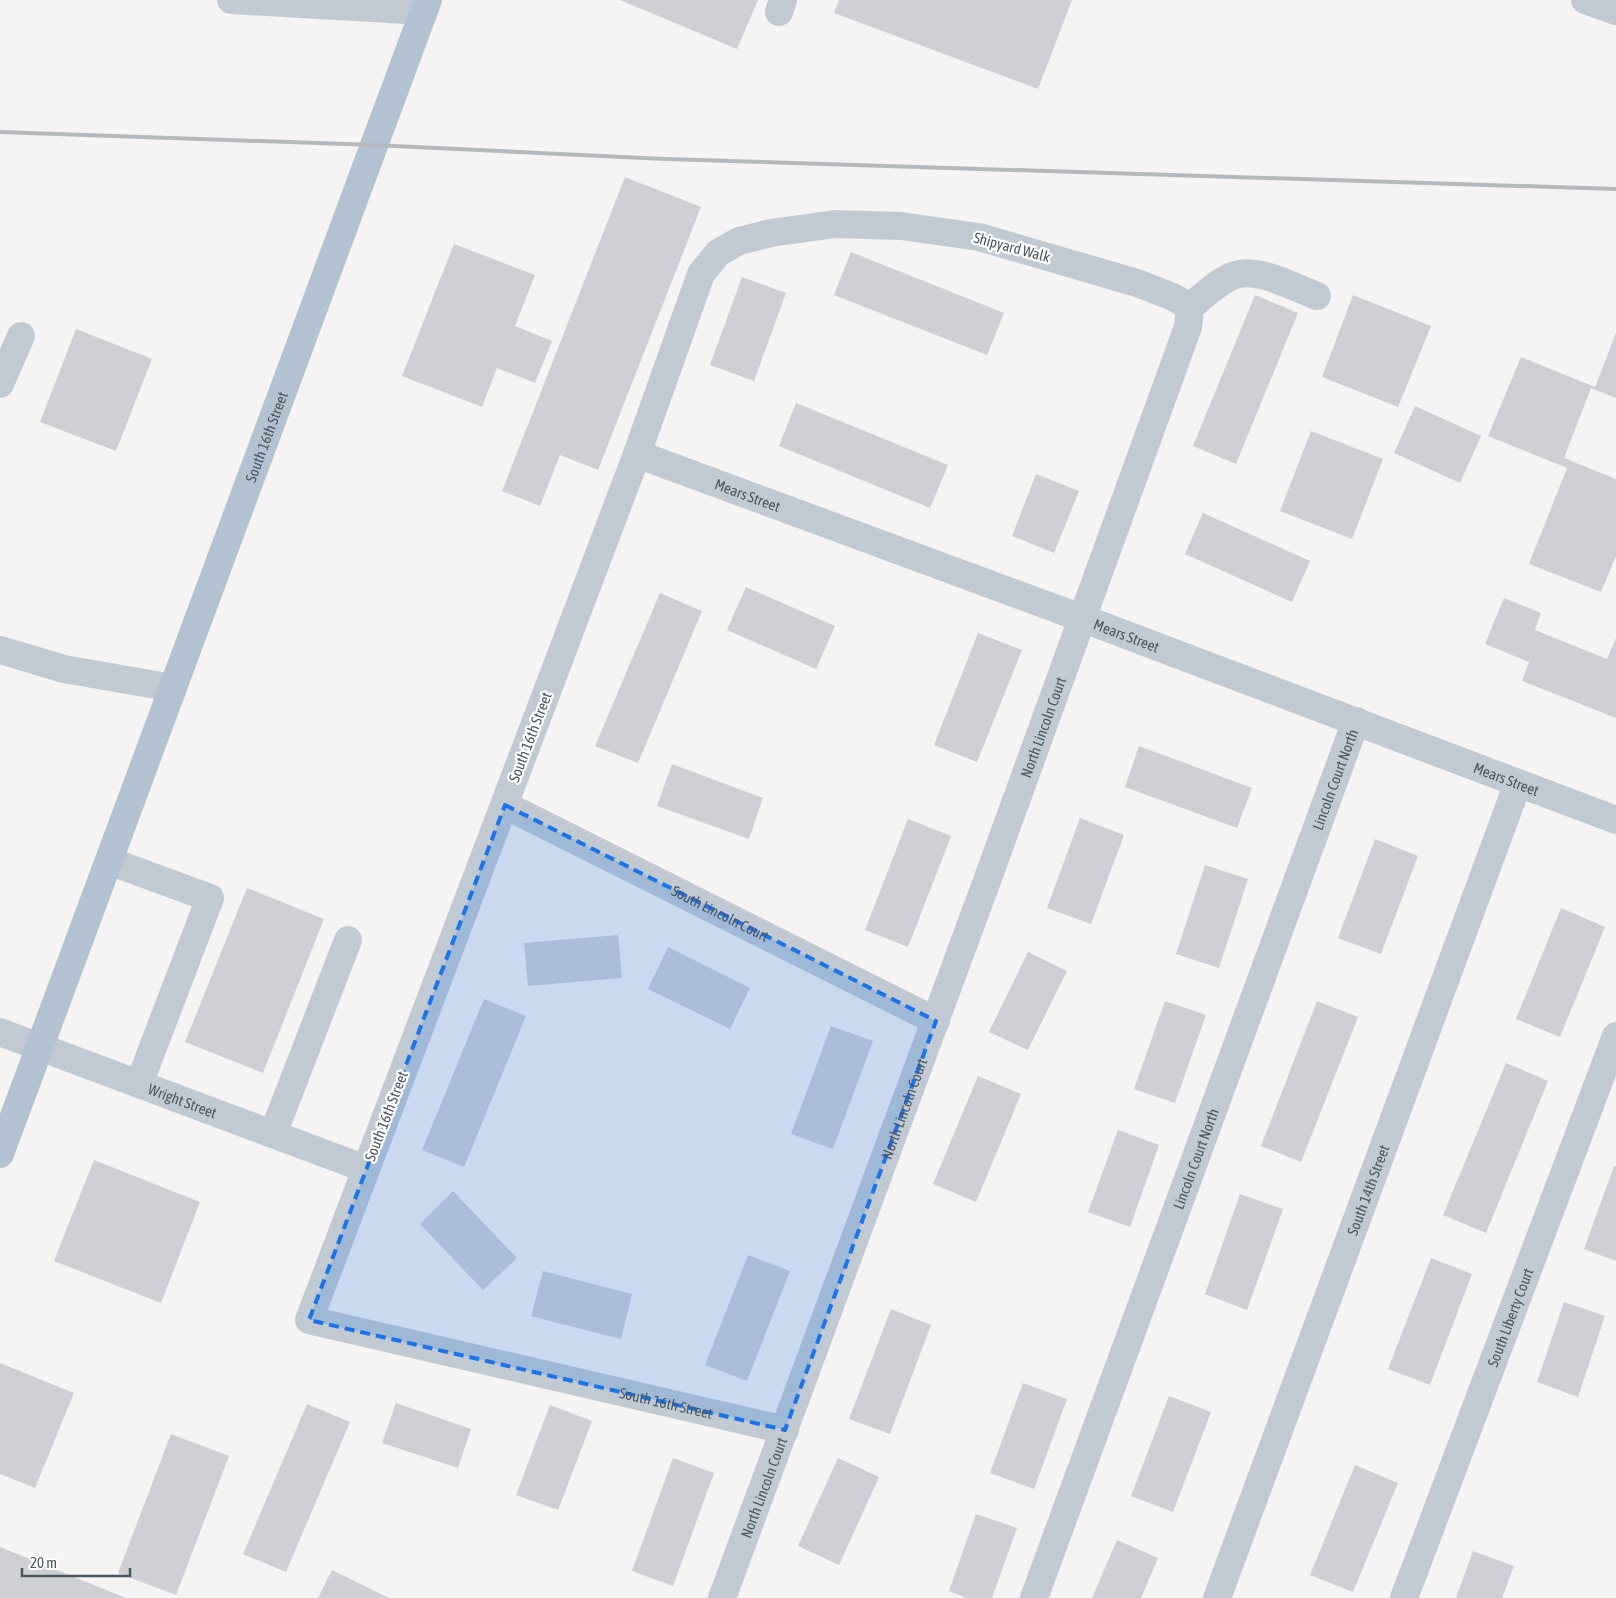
<svg xmlns="http://www.w3.org/2000/svg" width="1616" height="1598" viewBox="0 0 1616 1598" font-family="'Asap Condensed',sans-serif">
	<style>
		.building { fill: #cdcfd5 }
		.lines { fill: none; stroke-linecap: round; stroke-linejoin: round }
		.minor { stroke: #c1cad2; stroke-width: 28 }
		.major { stroke: #b3c2d1; stroke-width: 28 }
		.rail { stroke: #b5b8bd; stroke-width: 4 }
		.marked { fill: #1a73e8; fill-opacity: 0.2; stroke: #1a73e8; stroke-width: 4; stroke-dasharray: 10 6; stroke-linejoin: round }
		.labels { text-anchor: middle; dominant-baseline: central; stroke-width: 4.5; stroke-linejoin: round; paint-order: stroke }
		.street-label { font-size: 15px; fill: #4a5661; stroke: #fff }
	</style>
	<rect width="100%" height="100%" fill="#f5f3f3"/>
	<g class="building">
		<path d="M620,0H758L737,49Z"/>
		<path d="M839,0H1072L1038,89L834,13Z"/>
		<path d="M625,177L701,207L598,470L560,455L540,506L502,491Z"/>
		<path d="M454,244L535,275L515,326L552,341L535,383L497,368L482,407L402,376Z"/>
		<path d="M851,252L1004,313L987,355L834,295Z"/>
		<path d="M742,277L786,293L754,381L710,365Z"/>
		<path d="M1255,295L1298,313L1236,464L1193,446Z"/>
		<path d="M1353,295L1431,326L1398,407L1322,377Z"/>
		<path d="M76,329L152,359L116,451L40,422Z"/>
		<path d="M1616,333V398L1591,388L1564,458L1616,479V556L1601,592L1529,564L1567,468L1488,436L1521,357L1595,387Z"/>
		<path d="M796,403L948,465L930,508L779,446Z"/>
		<path d="M1415,406L1481,436L1460,483L1394,453Z"/>
		<path d="M1311,431L1383,459L1352,539L1280,511Z"/>
		<path d="M1036,474L1079,491L1054,553L1012,536Z"/>
		<path d="M1203,513L1310,561L1292,602L1185,554Z"/>
		<path d="M746,587L835,626L816,669L727,630Z"/>
		<path d="M660,593L702,611L638,763L595,746Z"/>
		<path d="M1504,598L1541,613L1535,630L1607,659L1616,638V718L1522,681L1529,662L1485,644Z"/>
		<path d="M978,633L1022,650L977,762L934,745Z"/>
		<path d="M1139,746L1252,788L1237,828L1125,787Z"/>
		<path d="M672,764L763,798L749,839L657,806Z"/>
		<path d="M1080,818L1124,835L1091,924L1047,908Z"/>
		<path d="M908,819L951,836L908,947L865,930Z"/>
		<path d="M1375,839L1418,856L1381,954L1338,938Z"/>
		<path d="M1205,865L1248,879L1219,968L1176,954Z"/>
		<path d="M247,888L324,919L263,1073L185,1042Z"/>
		<path d="M1561,908L1605,927L1560,1037L1516,1019Z"/>
		<path d="M618,935L622,978L528,986L524,943Z"/>
		<path d="M668,947L750,988L730,1029L648,989Z"/>
		<path d="M1028,952L1067,971L1028,1050L989,1032Z"/>
		<path d="M484,999L526,1016L464,1167L422,1150Z"/>
		<path d="M1165,1001L1206,1015L1175,1103L1134,1089Z"/>
		<path d="M1317,1001L1358,1017L1301,1162L1261,1146Z"/>
		<path d="M831,1026L873,1041L833,1149L791,1134Z"/>
		<path d="M1506,1063L1548,1081L1486,1233L1443,1215Z"/>
		<path d="M978,1076L1021,1094L976,1202L933,1184Z"/>
		<path d="M1118,1130L1159,1145L1130,1227L1088,1212Z"/>
		<path d="M94,1160L200,1202L161,1303L54,1261Z"/>
		<path d="M1614,1166H1616V1261L1584,1249Z"/>
		<path d="M453,1191L517,1258L483,1290L420,1224Z"/>
		<path d="M1240,1194L1283,1209L1247,1310L1205,1294Z"/>
		<path d="M748,1255L790,1271L747,1381L705,1365Z"/>
		<path d="M1431,1258L1472,1274L1430,1385L1388,1369Z"/>
		<path d="M543,1271L632,1294L621,1339L531,1316Z"/>
		<path d="M1564,1302L1605,1316L1578,1397L1537,1382Z"/>
		<path d="M891,1309L931,1325L890,1434L849,1419Z"/>
		<path d="M0,1363L74,1393L35,1488L0,1474Z"/>
		<path d="M1023,1383L1067,1399L1034,1489L990,1473Z"/>
		<path d="M1169,1396L1211,1412L1173,1512L1131,1496Z"/>
		<path d="M396,1403L471,1429L458,1468L382,1443Z"/>
		<path d="M307,1404L350,1422L286,1572L243,1554Z"/>
		<path d="M550,1405L592,1421L558,1510L516,1495Z"/>
		<path d="M171,1434L229,1456L176,1595L118,1573Z"/>
		<path d="M673,1458L714,1473L673,1586L632,1571Z"/>
		<path d="M838,1458L879,1477L839,1565L798,1546Z"/>
		<path d="M1355,1465L1398,1483L1353,1592L1310,1575Z"/>
		<path d="M976,1514L1017,1528L992,1598H967L949,1591Z"/>
		<path d="M1117,1540L1158,1558L1141,1598H1092Z"/>
		<path d="M0,1547L126,1598H0Z"/>
		<path d="M1473,1551L1514,1566L1502,1598H1456Z"/>
		<path d="M332,1570L389,1598H318Z"/>
	</g>
	<g class="lines">
		<g class="minor">
			<path d="M231,0L423,11"/>
			<path d="M1585,0L1616,11"/>
			<path d="M779,12L783,0"/>
			<path d="M1190,307C1204,296 1218,281 1235,275C1258,267 1295,288 1317,296"/>
			<path d="M0,384L21,336"/>
			<path id="s1" d="M637,454L1084,619L1616,820"/>
			<path d="M0,650L64,669L173,688"/>
			<path id="s2" d="M505,805L936,1021"/>
			<path d="M109,861L210,898L139,1084"/>
			<path id="s3" d="M0,1032L366,1169"/>
			<path d="M273,1134L348,940"/>
			<path id="s4" d="M722,1598C881,1176 1034,751 1188,327L1190,307L1173,297L1137,283L979,237L901,226L835,224L771,233L739,241L718,253L701,274L637,454L309,1320L785,1430"/>
			<path id="s5" d="M1034,1598L1356,721"/>
			<path id="s6" d="M1217,1598L1518,783"/>
			<path id="s7" d="M1404,1598L1616,1036"/>
		</g>
		<path class="major" id="s8" d="M0,1154L428,0"/>
		<path class="rail" d="M0,132L374,145L665,159L1616,189"/>
	</g>
	<path class="marked" d="M505,805L936,1021L785,1430L309,1320Z"/>
	<g class="labels">
		<g class="street-label">
			<text transform="translate(1012 247) rotate(15)">Shipyard Walk</text>
			<text stroke="none"><textPath href="#s8" startOffset="765">South 16th Street</textPath></text>
			<text stroke="none"><textPath href="#s1" startOffset="118">Mears Street</textPath></text>
			<text stroke="none"><textPath href="#s1" startOffset="522">Mears Street</textPath></text>
			<text stroke="none"><textPath href="#s4" startOffset="928">North Lincoln Court</textPath></text>
			<text transform="translate(530 737) rotate(-69)">South 16th Street</text>
			<text stroke="none"><textPath href="#s1" startOffset="928">Mears Street</textPath></text>
			<text stroke="none"><textPath href="#s5" startOffset="872">Lincoln Court North</textPath></text>
			<text stroke="none"><textPath href="#s2" startOffset="241">South Lincoln Court</textPath></text>
			<text stroke="none"><textPath href="#s3" startOffset="195">Wright Street</textPath></text>
			<text stroke="none"><textPath href="#s4" startOffset="522">North Lincoln Court</textPath></text>
			<text transform="translate(386 1116) rotate(-69)">South 16th Street</text>
			<text stroke="none"><textPath href="#s5" startOffset="468">Lincoln Court North</textPath></text>
			<text stroke="none"><textPath href="#s6" startOffset="435">South 14th Street</textPath></text>
			<text stroke="none"><textPath href="#s7" startOffset="300">South Liberty Court</textPath></text>
			<text stroke="none"><textPath href="#s4" startOffset="3374">South 16th Street</textPath></text>
			<text stroke="none"><textPath href="#s4" startOffset="118">North Lincoln Court</textPath></text>
		</g>
	</g>
	<path d="M22 1568v8h108v-8" fill="none" stroke="#4a5661" stroke-width="2.5"/>
	<text x="30" y="1568" font-size="15" fill="#4a5661" stroke="#ffffff" stroke-width="4" paint-order="stroke">20 m</text>
</svg>
